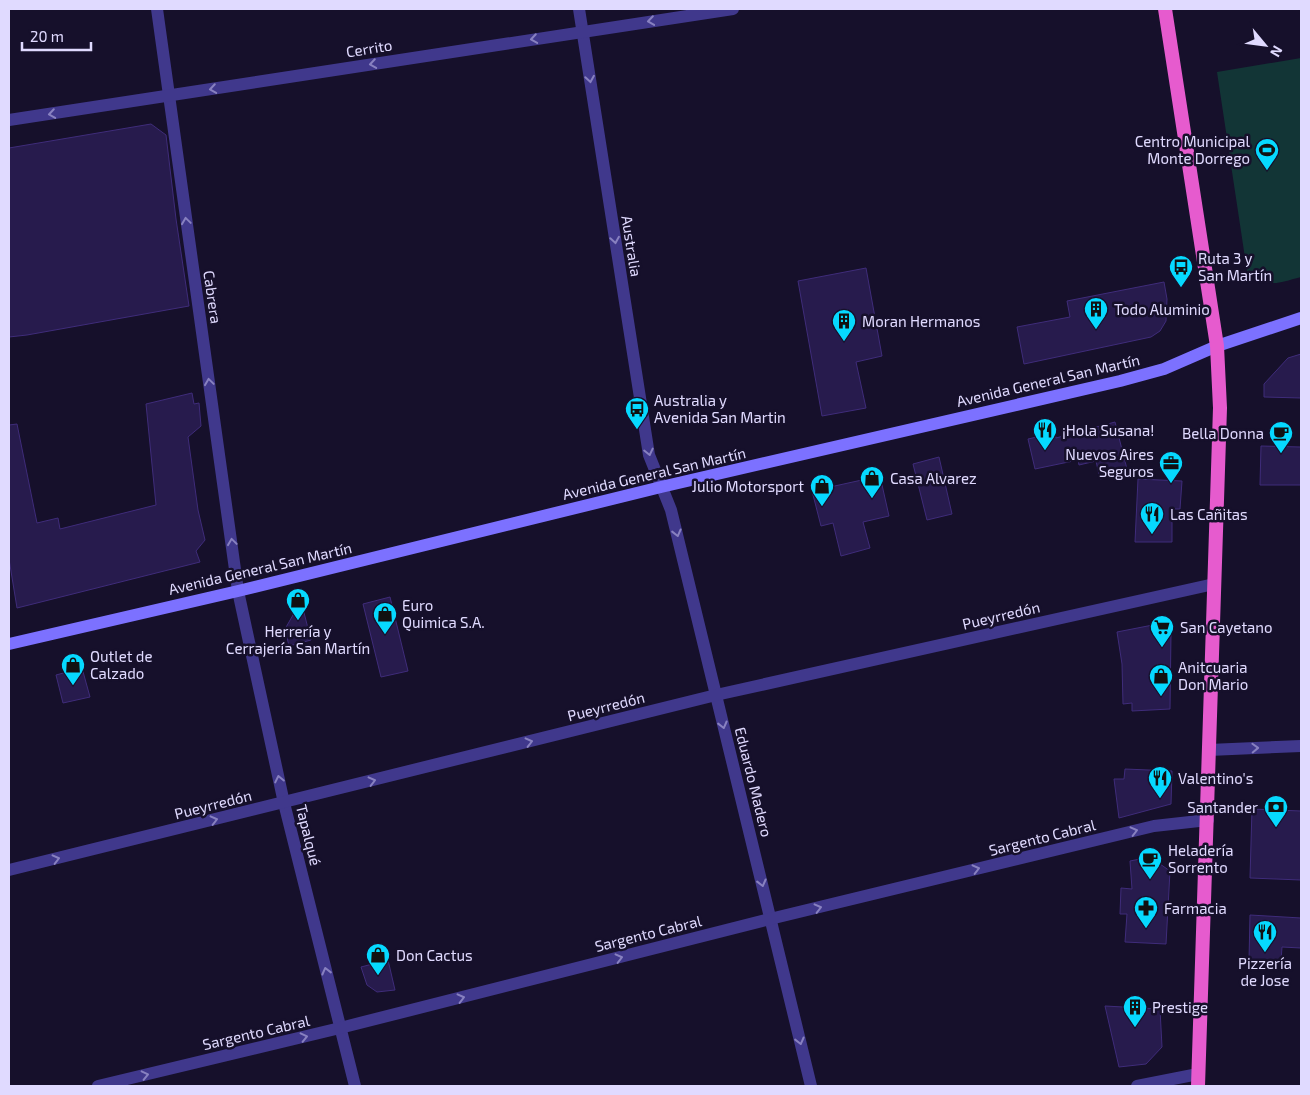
<svg xmlns="http://www.w3.org/2000/svg" width="1310" height="1095" viewBox="0 0 1310 1095" font-family="'Exo 2',sans-serif">
	<style>
		.green { fill: #123536 }
		.building { fill: #271b4d; stroke: #3f2c7a }
		.lines { fill: none; stroke-linecap: round; stroke-linejoin: round }
		.minor { stroke: #40388c; stroke-width: 12 }
		.secondary { stroke: #7c71ff; stroke-width: 12 }
		.trunk { stroke: #e65bce; stroke-width: 14 }
		.oneway { stroke: #8881c0 }
		.labels { text-anchor: middle; dominant-baseline: central; stroke-width: 5; stroke-linejoin: round; paint-order: stroke }
		.street-label { font-size: 15px; fill: #e0daff; stroke: #16102b }
		.poi-label { font-size: 15px; fill: #e0daff; stroke: #16102b; text-anchor: start }
	</style>
	<rect width="100%" height="100%" fill="#16102b"/>
	<path class="green" d="M1301,58V277C1274,284 1271,288 1247,271L1217,72Z"/>
	<g class="building">
		<path d="M151,124L166,135L176,219L189,306L27,335L9,337V148Z"/>
		<path d="M866,268L882,356L856,362L866,408L822,416L798,281Z"/>
		<path d="M1164,282L1167,299L1166,321L1160,331L1151,337L1024,364L1017,327L1070,317L1067,301Z"/>
		<path d="M1301,354V398L1264,397V384L1288,358Z"/>
		<path d="M192,393L194,404L199,403L201,426L188,437L198,510L205,540L196,551L200,562L17,608L9,559V425L17,424L37,523L58,518L60,529L156,505L146,404Z"/>
		<path d="M1115,422L1128,473L1100,479L1096,461L1079,465L1078,460L1035,469L1028,439L1055,433L1056,438Z"/>
		<path d="M1261,446L1301,447V485H1260Z"/>
		<path d="M939,457L952,514L927,520L913,464Z"/>
		<path d="M880,476L889,516L863,522L870,548L841,556L833,523L821,526L812,491Z"/>
		<path d="M1138,479L1182,481L1180,509H1172V542H1135Z"/>
		<path d="M390,597L408,671L381,677L363,604Z"/>
		<path d="M301,601L311,640L289,646L285,629Z"/>
		<path d="M1163,623L1171,632L1170,709L1132,711V703L1123,704L1122,664L1117,632Z"/>
		<path d="M82,668L90,697L63,703L56,675Z"/>
		<path d="M1125,769L1172,771L1171,804L1119,818L1114,779H1124Z"/>
		<path d="M1252,809L1301,811V880L1250,878Z"/>
		<path d="M1150,857L1170,871L1166,944L1125,942L1127,914H1120L1121,888L1132,889L1130,861Z"/>
		<path d="M1250,915L1301,918V948L1282,947L1281,961L1249,960Z"/>
		<path d="M388,960L395,990L377,992L367,985L361,967Z"/>
		<path d="M1105,1006L1160,1009L1162,1047L1146,1064L1119,1067Z"/>
	</g>
	<g class="lines">
		<g class="minor">
			<path d="M157,9L238,591L284,803L355,1086"/>
			<path d="M579,9L649,455L671,510L811,1086"/>
			<path d="M9,120L733,9"/>
			<path d="M1209,750L1301,746"/>
			<path d="M9,870L716,695L1214,584"/>
			<path d="M98,1086L340,1028L770,919L1154,826L1208,820"/>
			<path d="M1137,1086L1198,1074"/>
		</g>
		<path class="secondary" d="M9,644L238,591L661,487L1120,381L1164,369L1217,346L1301,318"/>
		<path class="trunk" d="M1165,9L1217,346L1220,408L1198,1086"/>
	</g>
	<defs><path id="oneway-chevron" d="M-2-3.5L2.5 0L-2 3.5" fill="none" stroke-width="1.6" stroke-linecap="round" stroke-linejoin="round" transform="scale(1.25)"/></defs>
	<g class="oneway">
		<use href="#oneway-chevron" transform="translate(651 21) rotate(172)"/>
		<use href="#oneway-chevron" transform="translate(534 39) rotate(171)"/>
		<use href="#oneway-chevron" transform="translate(373 64) rotate(171)"/>
		<use href="#oneway-chevron" transform="translate(590 79) rotate(81)"/>
		<use href="#oneway-chevron" transform="translate(213 89) rotate(171)"/>
		<use href="#oneway-chevron" transform="translate(52 114) rotate(171)"/>
		<use href="#oneway-chevron" transform="translate(186 221) rotate(-98)"/>
		<use href="#oneway-chevron" transform="translate(615 240) rotate(81)"/>
		<use href="#oneway-chevron" transform="translate(209 382) rotate(-98)"/>
		<use href="#oneway-chevron" transform="translate(649 452) rotate(77)"/>
		<use href="#oneway-chevron" transform="translate(677 533) rotate(76)"/>
		<use href="#oneway-chevron" transform="translate(232 542) rotate(-98)"/>
		<use href="#oneway-chevron" transform="translate(723 725) rotate(76)"/>
		<use href="#oneway-chevron" transform="translate(529 742) rotate(-14)"/>
		<use href="#oneway-chevron" transform="translate(1255 748) rotate(-2)"/>
		<use href="#oneway-chevron" transform="translate(279 779) rotate(-102)"/>
		<use href="#oneway-chevron" transform="translate(372 781) rotate(-14)"/>
		<use href="#oneway-chevron" transform="translate(214 820) rotate(-14)"/>
		<use href="#oneway-chevron" transform="translate(1134 831) rotate(-14)"/>
		<use href="#oneway-chevron" transform="translate(56 859) rotate(-14)"/>
		<use href="#oneway-chevron" transform="translate(976 869) rotate(-14)"/>
		<use href="#oneway-chevron" transform="translate(762 883) rotate(76)"/>
		<use href="#oneway-chevron" transform="translate(818 908) rotate(-14)"/>
		<use href="#oneway-chevron" transform="translate(619 958) rotate(-14)"/>
		<use href="#oneway-chevron" transform="translate(326 971) rotate(-104)"/>
		<use href="#oneway-chevron" transform="translate(461 998) rotate(-14)"/>
		<use href="#oneway-chevron" transform="translate(304 1037) rotate(-13)"/>
		<use href="#oneway-chevron" transform="translate(800 1041) rotate(76)"/>
		<use href="#oneway-chevron" transform="translate(145 1075) rotate(-13)"/>
	</g>
	<defs>
		<g id="stadium-pin" transform="scale(1.25)"><path d="M0 17L-7.5 6A9.5 9.5 0 1 1 7.5 6Z" fill="#06d9ff" stroke="#16102b"/><path d="M0-5a6.5 5 0 1 0 0 10a6.5 5 0 1 0 0-10ZM-3.5-1.8h7v3.6h-7Z" fill="#111"/></g>
		<g id="bus-pin" transform="scale(1.25)"><path d="M0 17L-7.5 6A9.5 9.5 0 1 1 7.5 6Z" fill="#06d9ff" stroke="#16102b"/><path d="M-5-6H5V4H4V6H2V4H-2V6H-4V4H-5ZM-3.5-4V0h7V-4ZM-3.5 1.2v1.5H-2V1.2ZM2 1.2v1.5H3.5V1.2Z" fill="#111"/></g>
		<g id="building-pin" transform="scale(1.25)"><path d="M0 17L-7.5 6A9.5 9.5 0 1 1 7.5 6Z" fill="#06d9ff" stroke="#16102b"/><path d="M-4-6H4V6H1V3H-1V6H-4ZM-2.5-4.3h1.7v1.8h-1.7ZM.8-4.3h1.7v1.8H.8ZM-2.5-1h1.7V.8h-1.7ZM.8-1h1.7V.8H.8Z" fill="#111"/></g>
		<g id="restaurant-pin" transform="scale(1.25)"><path d="M0 17L-7.5 6A9.5 9.5 0 1 1 7.5 6Z" fill="#06d9ff" stroke="#16102b"/><path d="M-5-6h1v4h1v-4h1v4h1v-4h1v5L-1.5 .5V6h-2V.5L-5-1ZM5-6V6H3V1.5H1.5Q1.5-4 5-6Z" fill="#111"/></g>
		<g id="cafe-pin" transform="scale(1.25)"><path d="M0 17L-7.5 6A9.5 9.5 0 1 1 7.5 6Z" fill="#06d9ff" stroke="#16102b"/><path d="M-5.5-4.5H6V0H3Q3 3.5 0 3.5H-2.5Q-5.5 3.5-5.5 0ZM3-3.2v2h1.7v-2ZM-6 4.5H4V6H-6Z" fill="#111"/></g>
		<g id="office-pin" transform="scale(1.25)"><path d="M0 17L-7.5 6A9.5 9.5 0 1 1 7.5 6Z" fill="#06d9ff" stroke="#16102b"/><path d="M-6-3h4V-5.5h4V-3h4V5H-6ZM-1-4.5V-3h2v-1.5ZM-6 0V1H6V0Z" fill="#111"/></g>
		<g id="shop-pin" transform="scale(1.25)"><path d="M0 17L-7.5 6A9.5 9.5 0 1 1 7.5 6Z" fill="#06d9ff" stroke="#16102b"/><path d="M-5-2.5h2.3a2.7 3.5 0 0 1 5.4 0H5L5.5 6h-11ZM-1.5-2.5h3a1.5 2.3 0 0 0-3 0Z" fill="#111"/></g>
		<g id="supermarket-pin" transform="scale(1.25)"><path d="M0 17L-7.5 6A9.5 9.5 0 1 1 7.5 6Z" fill="#06d9ff" stroke="#16102b"/><path d="M-6-5.5h2.5l.6 2H6L4.5 2H-2.5L-4.4-4H-6ZM-1.5 3.2a1.3 1.3 0 1 0 .1 0ZM3 3.2a1.3 1.3 0 1 0 .1 0Z" fill="#111"/></g>
		<g id="bank-pin" transform="scale(1.25)"><path d="M0 17L-7.5 6A9.5 9.5 0 1 1 7.5 6Z" fill="#06d9ff" stroke="#16102b"/><path d="M-6-4H6V4H-6ZM0-2.3a2.3 2.3 0 1 0 0 4.6a2.3 2.3 0 1 0 0-4.6Z" fill="#111"/></g>
		<g id="pharmacy-pin" transform="scale(1.25)"><path d="M0 17L-7.5 6A9.5 9.5 0 1 1 7.5 6Z" fill="#06d9ff" stroke="#16102b"/><path d="M-2-6h4v4h4v4h-4v4h-4v-4h-4v-4h4Z" fill="#111"/></g>
	</defs>
	<g fill-rule="evenodd">
		<use href="#stadium-pin" x="1267" y="150"/>
		<use href="#bus-pin" x="1181" y="267"/>
		<use href="#building-pin" x="1096" y="309"/>
		<use href="#building-pin" x="844" y="321"/>
		<use href="#bus-pin" x="637" y="409"/>
		<use href="#restaurant-pin" x="1045" y="430"/>
		<use href="#cafe-pin" x="1281" y="433"/>
		<use href="#office-pin" x="1171" y="463"/>
		<use href="#shop-pin" x="872" y="478"/>
		<use href="#shop-pin" x="822" y="486"/>
		<use href="#restaurant-pin" x="1152" y="514"/>
		<use href="#shop-pin" x="298" y="600"/>
		<use href="#shop-pin" x="385" y="614"/>
		<use href="#supermarket-pin" x="1162" y="627"/>
		<use href="#shop-pin" x="73" y="665"/>
		<use href="#shop-pin" x="1161" y="676"/>
		<use href="#restaurant-pin" x="1160" y="778"/>
		<use href="#bank-pin" x="1276" y="807"/>
		<use href="#cafe-pin" x="1150" y="859"/>
		<use href="#pharmacy-pin" x="1146" y="908"/>
		<use href="#restaurant-pin" x="1265" y="932"/>
		<use href="#shop-pin" x="378" y="955"/>
		<use href="#building-pin" x="1135" y="1007"/>
	</g>
	<g class="labels">
		<g class="street-label">
			<text transform="translate(369 48) rotate(-9)">Cerrito</text>
			<text transform="translate(632 246) rotate(81)">Australia</text>
			<text transform="translate(213 297) rotate(82)">Cabrera</text>
			<text transform="translate(1048 380) rotate(-13)">Avenida General San Martín</text>
			<text transform="translate(654 473) rotate(-13)">Avenida General San Martín</text>
			<text transform="translate(260 568) rotate(-13)">Avenida General San Martín</text>
			<text transform="translate(1001 615) rotate(-13)">Pueyrredón</text>
			<text transform="translate(606 706) rotate(-14)">Pueyrredón</text>
			<text transform="translate(754 782) rotate(76)">Eduardo Madero</text>
			<text transform="translate(213 804) rotate(-14)">Pueyrredón</text>
			<text transform="translate(309 835) rotate(76)">Tapalqué</text>
			<text transform="translate(1042 837) rotate(-14)">Sargento Cabral</text>
			<text transform="translate(648 933) rotate(-14)">Sargento Cabral</text>
			<text transform="translate(256 1032) rotate(-13)">Sargento Cabral</text>
		</g>
		<g class="poi-label">
			<text x="1250" y="141" text-anchor="end">Centro Municipal<tspan x="1250" dy="17">Monte Dorrego</tspan></text>
			<text x="1198" y="258">Ruta 3 y<tspan x="1198" dy="17">San Martín</tspan></text>
			<text x="1114" y="309">Todo Aluminio</text>
			<text x="862" y="321">Moran Hermanos</text>
			<text x="654" y="400">Australia y<tspan x="654" dy="17">Avenida San Martin</tspan></text>
			<text x="1062" y="430">¡Hola Susana!</text>
			<text x="1264" y="433" text-anchor="end">Bella Donna</text>
			<text x="1154" y="454" text-anchor="end">Nuevos Aires<tspan x="1154" dy="17">Seguros</tspan></text>
			<text x="890" y="478">Casa Alvarez</text>
			<text x="804" y="486" text-anchor="end">Julio Motorsport</text>
			<text x="1170" y="514">Las Cañitas</text>
			<text x="402" y="605">Euro<tspan x="402" dy="17">Quimica S.A.</tspan></text>
			<text x="1180" y="627">San Cayetano</text>
			<text x="298" y="631" text-anchor="middle">Herrería y<tspan x="298" dy="17">Cerrajería San Martín</tspan></text>
			<text x="90" y="656">Outlet de<tspan x="90" dy="17">Calzado</tspan></text>
			<text x="1178" y="667">Anitcuaria<tspan x="1178" dy="17">Don Mario</tspan></text>
			<text x="1178" y="778">Valentino's</text>
			<text x="1258" y="807" text-anchor="end">Santander</text>
			<text x="1168" y="850">Heladería<tspan x="1168" dy="17">Sorrento</tspan></text>
			<text x="1164" y="908">Farmacia</text>
			<text x="396" y="955">Don Cactus</text>
			<text x="1265" y="963" text-anchor="middle">Pizzería<tspan x="1265" dy="17">de Jose</tspan></text>
			<text x="1152" y="1007">Prestige</text>
		</g>
	</g>
	<rect width="1310" height="1095" fill="none" stroke="#e0daff" stroke-width="20"/>
	<g transform="translate(1265 45) rotate(119)" stroke="#16102b" stroke-width="4" paint-order="stroke">
	<path d="M0-4L9 19L0 12L-9 19Z" fill="#e0daff"/>
	<text y="-8" font-size="14" font-weight="bold" text-anchor="middle" fill="#e0daff">N</text>
	</g>
	<path d="M22 42v8h69v-8" fill="none" stroke="#e0daff" stroke-width="2.5"/>
	<text x="30" y="42" font-size="15" fill="#e0daff" stroke="#16102b" stroke-width="4" paint-order="stroke">20 m</text>
</svg>
